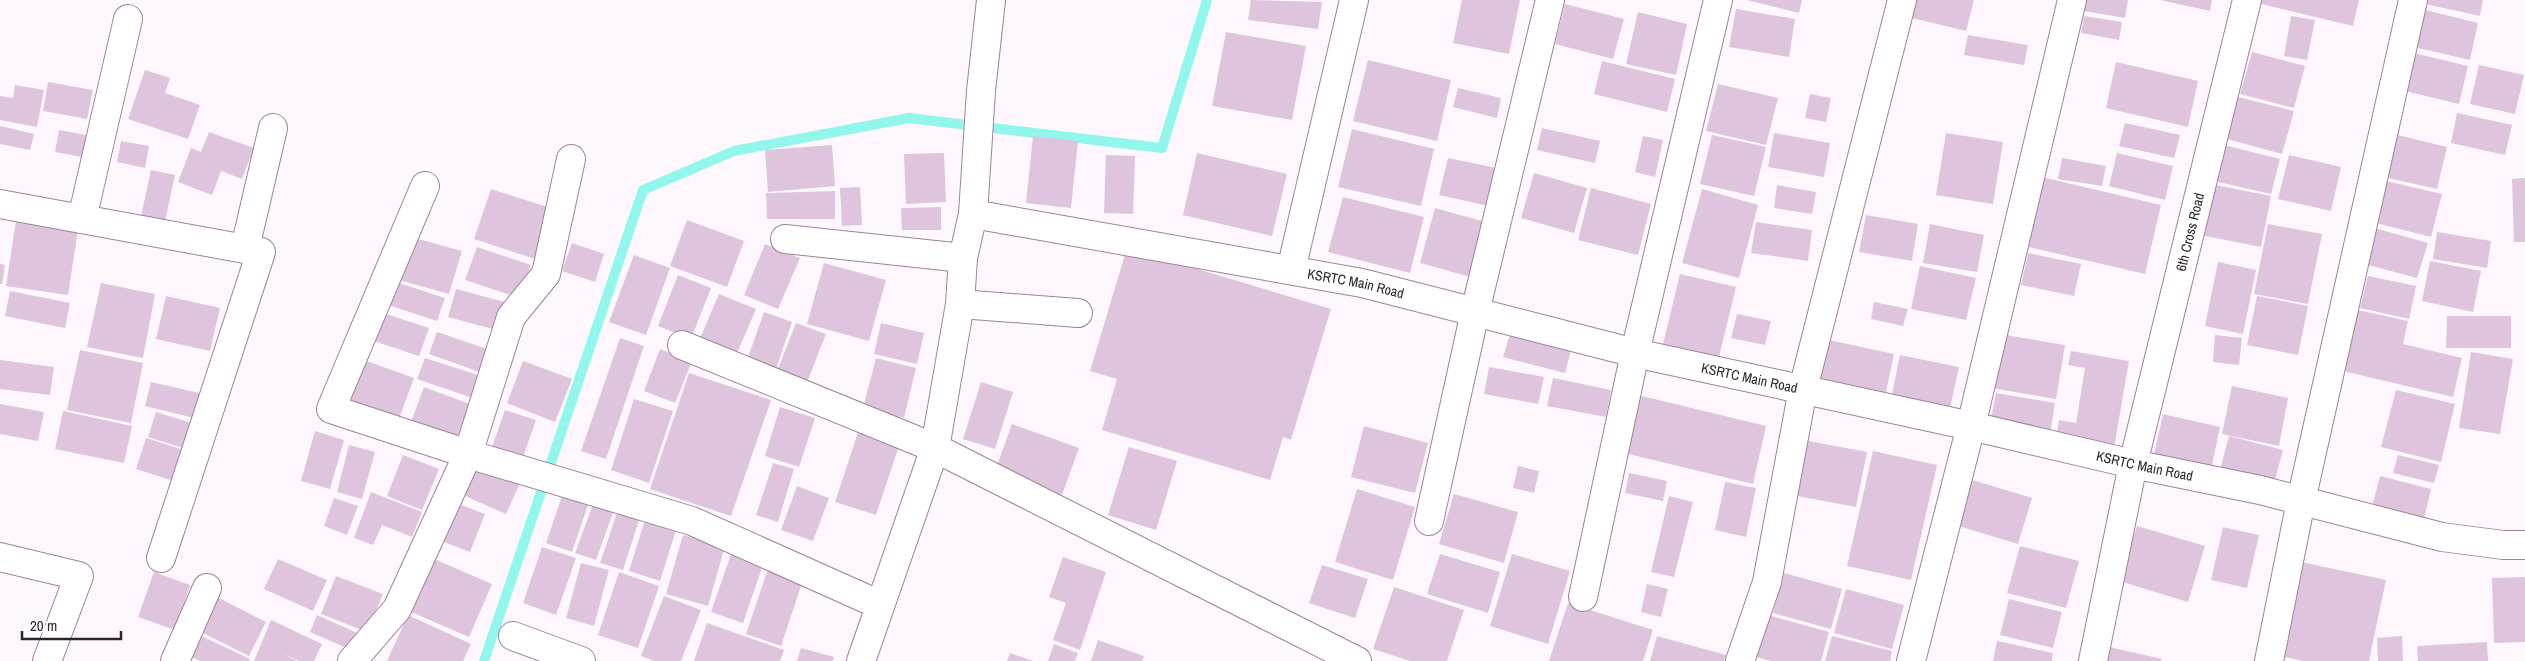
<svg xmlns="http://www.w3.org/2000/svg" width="2525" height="661" viewBox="0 0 2525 661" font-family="'Archivo Narrow',sans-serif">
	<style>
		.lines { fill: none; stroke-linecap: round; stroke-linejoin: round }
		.stream { stroke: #91f7ec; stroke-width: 10 }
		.building { fill: #dec4dc }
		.minor-casing { stroke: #9c839a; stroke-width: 30 }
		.tertiary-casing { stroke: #9c839a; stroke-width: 30 }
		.minor { stroke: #fff; stroke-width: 28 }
		.tertiary { stroke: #fff; stroke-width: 28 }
		.labels { text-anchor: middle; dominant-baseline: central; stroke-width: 4; stroke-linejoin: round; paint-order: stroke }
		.street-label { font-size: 14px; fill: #2f252e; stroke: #fff }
	</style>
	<rect width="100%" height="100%" fill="#fef8fe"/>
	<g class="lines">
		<path class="stream" d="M484,661L643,190L734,151L909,118L1162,148L1207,0"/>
	</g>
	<g class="building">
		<path d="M1251,0L1322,2L1318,29L1248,20Z"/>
		<path d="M1462,0H1520L1509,54L1453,43Z"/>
		<path d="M1747,0H1802L1799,13Z"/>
		<path d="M1912,0H1974L1966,31L1908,17Z"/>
		<path d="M2086,0H2128L2125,18L2084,11Z"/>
		<path d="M2160,0H2212L2210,11Z"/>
		<path d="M2262,0H2359L2353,26L2261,4Z"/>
		<path d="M2422,0H2483L2480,16L2421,3Z"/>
		<path d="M1565,4L1624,19L1613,59L1555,44Z"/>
		<path d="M2414,7L2478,23L2470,60L2405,45Z"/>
		<path d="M1736,9L1795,19L1789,57L1729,47Z"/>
		<path d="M1638,12L1687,24L1676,75L1626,64Z"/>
		<path d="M2084,16L2122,22L2119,40L2081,33Z"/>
		<path d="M2291,16L2315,20L2307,60L2284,56Z"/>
		<path d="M1226,32L1306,46L1292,120L1212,106Z"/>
		<path d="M1968,35L2028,45L2024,65L1964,55Z"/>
		<path d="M2252,52L2305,66L2294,108L2240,94Z"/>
		<path d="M2410,52L2468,66L2459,104L2401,90Z"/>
		<path d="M1368,60L1451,80L1437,141L1353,121Z"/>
		<path d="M1602,61L1675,79L1667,112L1594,94Z"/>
		<path d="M2116,62L2198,81L2188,127L2106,108Z"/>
		<path d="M2479,65L2524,75L2515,114L2470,104Z"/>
		<path d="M145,70L170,78L165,93L200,105L188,139L128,119Z"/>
		<path d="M48,82L93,90L87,119L43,111Z"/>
		<path d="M1718,84L1778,98L1766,145L1706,131Z"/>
		<path d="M15,85L44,90L37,127L0,120V96L13,98Z"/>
		<path d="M1458,88L1501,98L1497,118L1453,107Z"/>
		<path d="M1810,94L1831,98L1826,122L1805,118Z"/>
		<path d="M2238,97L2294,111L2282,154L2227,139Z"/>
		<path d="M2457,113L2512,125L2505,155L2451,143Z"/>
		<path d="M2125,123L2180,135L2174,158L2119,146Z"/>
		<path d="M0,126L34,134L30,150L0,144Z"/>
		<path d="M1542,128L1600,141L1595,163L1537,150Z"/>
		<path d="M1352,129L1434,149L1421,206L1338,187Z"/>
		<path d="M59,130L92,136L88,158L55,152Z"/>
		<path d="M209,132L254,148L242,179L221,171L212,195L178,182L191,148L201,152Z"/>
		<path d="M1774,133L1830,143L1824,177L1768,167Z"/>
		<path d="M1946,133L2003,142L1993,204L1936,195Z"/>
		<path d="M2394,134L2447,147L2437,189L2384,177Z"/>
		<path d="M1712,135L1766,147L1754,196L1700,184Z"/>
		<path d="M1033,136L1078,141L1071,208L1026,203Z"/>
		<path d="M1643,136L1663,140L1655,177L1635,172Z"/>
		<path d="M121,141L149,146L145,168L117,162Z"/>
		<path d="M832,145L835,186L768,192L765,150Z"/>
		<path d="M2224,145L2280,159L2271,194L2214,181Z"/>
		<path d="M944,153L946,202L906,204L904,154Z"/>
		<path d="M1197,153L1287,174L1272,236L1183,215Z"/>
		<path d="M2117,153L2173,166L2165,200L2109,186Z"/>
		<path d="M1106,155L1135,156L1133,214L1104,213Z"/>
		<path d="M2289,155L2341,167L2331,211L2278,199Z"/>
		<path d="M1448,158L1502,169L1493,207L1439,195Z"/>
		<path d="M2062,158L2106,166L2102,186L2058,179Z"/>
		<path d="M151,170L175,175L164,226L140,221Z"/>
		<path d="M1534,173L1587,188L1574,233L1521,218Z"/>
		<path d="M2037,176L2161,205L2145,274L2020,245Z"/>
		<path d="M2525,178V242H2514L2512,179Z"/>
		<path d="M2382,180L2442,194L2431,237L2372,222Z"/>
		<path d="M2210,184L2271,196L2261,247L2201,235Z"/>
		<path d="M1777,185L1816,192L1812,214L1774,208Z"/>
		<path d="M860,187L862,225L842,226L840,188Z"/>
		<path d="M1591,188L1651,204L1638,255L1578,240Z"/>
		<path d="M491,189L554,209L538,260L474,239Z"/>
		<path d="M1702,189L1758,205L1739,278L1682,263Z"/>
		<path d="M835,191V219H767L766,193Z"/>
		<path d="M1343,197L1424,217L1410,273L1328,252Z"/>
		<path d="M941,207V230H902L901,208Z"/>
		<path d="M1435,208L1489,223L1474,278L1420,263Z"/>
		<path d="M1866,215L1918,224L1912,261L1859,252Z"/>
		<path d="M687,220L744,241L727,287L670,266Z"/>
		<path d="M16,221L78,230L68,295L6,286Z"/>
		<path d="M1756,222L1812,230L1808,261L1751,253Z"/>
		<path d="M1930,224L1984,235L1977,272L1923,263Z"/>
		<path d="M2268,224L2322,234L2308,304L2254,294Z"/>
		<path d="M2371,227L2428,243L2417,278L2361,263Z"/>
		<path d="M2437,232L2491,241L2487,268L2433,259Z"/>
		<path d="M411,237L462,251L449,294L399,280Z"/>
		<path d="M572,243L604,254L595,282L562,271Z"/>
		<path d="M765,244L800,258L778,309L744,295Z"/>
		<path d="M477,247L531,265L519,298L465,280Z"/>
		<path d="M1127,248L1331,309L1291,440L1283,437L1270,480L1102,430L1117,379L1090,371Z"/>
		<path d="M2028,253L2081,264L2074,296L2021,285Z"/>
		<path d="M634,255L670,268L646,335L609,322Z"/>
		<path d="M2430,261L2481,271L2473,312L2422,301Z"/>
		<path d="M2218,262L2256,270L2243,334L2205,326Z"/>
		<path d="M824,263L886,280L869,341L807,324Z"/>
		<path d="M0,264L5,265L2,284H0Z"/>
		<path d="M1920,266L1976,278L1966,320L1911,309Z"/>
		<path d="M1680,274L1736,287L1717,365L1661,352Z"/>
		<path d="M678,275L711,288L691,339L658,326Z"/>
		<path d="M2368,276L2416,286L2409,319L2360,308Z"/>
		<path d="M396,282L445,298L437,321L388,305Z"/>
		<path d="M101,283L155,294L143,358L87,347Z"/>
		<path d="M456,289L512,304L504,332L448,317Z"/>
		<path d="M10,291L70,303L65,328L5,316Z"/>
		<path d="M719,294L756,309L735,358L698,343Z"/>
		<path d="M166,296L220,308L210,351L156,339Z"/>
		<path d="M2257,296L2308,306L2298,355L2247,345Z"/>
		<path d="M1874,302L1908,309L1903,326L1871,319Z"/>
		<path d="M2358,310L2408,321L2403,344L2462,358L2453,397L2343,371Z"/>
		<path d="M377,311L429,328L419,356L368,339Z"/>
		<path d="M764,312L792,322L775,372L746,363Z"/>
		<path d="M1737,314L1771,321L1765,345L1731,338Z"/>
		<path d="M2447,316H2511V348H2446Z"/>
		<path d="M796,323L826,334L804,390L774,379Z"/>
		<path d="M881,323L924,333L917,364L874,354Z"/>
		<path d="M1511,331L1572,347L1565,373L1503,357Z"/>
		<path d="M437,332L493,351L485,374L429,354Z"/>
		<path d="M2000,334L2065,345L2056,399L1991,388Z"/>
		<path d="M2215,335L2242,338L2239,365L2213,362Z"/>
		<path d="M620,338L644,346L606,459L581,451Z"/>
		<path d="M1829,340L1894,354L1884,402L1818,388Z"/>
		<path d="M660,349L692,361L675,403L644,391Z"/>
		<path d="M80,350L143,363L131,423L67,410Z"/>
		<path d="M2071,351L2129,361L2114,448L2056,438L2059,420L2076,423L2085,368L2068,365Z"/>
		<path d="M2471,352L2513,359L2500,434L2459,428Z"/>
		<path d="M1900,355L1959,367L1948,417L1890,404Z"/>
		<path d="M425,358L481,376L473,398L417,379Z"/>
		<path d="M876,358L916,368L904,418L863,408Z"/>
		<path d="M361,359L414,378L397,424L344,405Z"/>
		<path d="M0,360L54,367L50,395L0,389Z"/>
		<path d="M523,361L572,379L555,422L507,403Z"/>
		<path d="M1489,367L1544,377L1538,404L1484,394Z"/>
		<path d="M689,373L771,400L731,516L650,489Z"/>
		<path d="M1553,378L1611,390L1606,417L1547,406Z"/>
		<path d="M151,382L208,395L202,420L145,406Z"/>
		<path d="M981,382L1013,392L995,449L963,439Z"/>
		<path d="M2232,386L2288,398L2279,446L2222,434Z"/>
		<path d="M424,387L470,404L455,443L409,427Z"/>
		<path d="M2396,390L2455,404L2441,462L2381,447Z"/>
		<path d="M1996,393L2055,403L2050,434L1990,424Z"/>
		<path d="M1638,395L1766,426L1753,484L1624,453Z"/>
		<path d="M634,399L673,411L649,483L611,470Z"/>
		<path d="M0,404L44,412L38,441L0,434Z"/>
		<path d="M780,407L815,418L799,467L765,456Z"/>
		<path d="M505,410L536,420L522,460L491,450Z"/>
		<path d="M63,411L132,426L124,463L55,449Z"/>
		<path d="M156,412L198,425L190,450L148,437Z"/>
		<path d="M2163,414L2220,427L2210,475L2152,463Z"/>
		<path d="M1012,424L1079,448L1062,495L995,471Z"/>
		<path d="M860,426L901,440L876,515L835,502Z"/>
		<path d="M1364,426L1428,443L1415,493L1351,477Z"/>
		<path d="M315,431L344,440L330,489L301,481Z"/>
		<path d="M2229,436L2283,450L2272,491L2218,477Z"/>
		<path d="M146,438L190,452L180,483L136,469Z"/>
		<path d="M1803,440L1867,452L1856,507L1792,495Z"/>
		<path d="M349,445L375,452L362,499L337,492Z"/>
		<path d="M1129,447L1177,461L1156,530L1108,515Z"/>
		<path d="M1873,451L1937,465L1911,580L1847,566Z"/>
		<path d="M403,455L439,469L422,510L387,496Z"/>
		<path d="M2398,455L2439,465L2434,483L2393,473Z"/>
		<path d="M773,463L794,469L778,522L756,515Z"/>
		<path d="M478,464L520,483L506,514L463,495Z"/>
		<path d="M1518,466L1539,471L1534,493L1513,488Z"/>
		<path d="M1629,473L1667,481L1663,501L1625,493Z"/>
		<path d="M2380,476L2431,489L2422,528L2370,514Z"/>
		<path d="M1966,478L2032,498L2018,544L1952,524Z"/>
		<path d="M1725,482L1756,488L1746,537L1715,530Z"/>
		<path d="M797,486L829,498L813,541L781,530Z"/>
		<path d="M565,487L591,496L572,552L546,543Z"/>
		<path d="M1357,489L1415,507L1393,580L1335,562Z"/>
		<path d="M371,492L422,512L412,537L382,525L373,545L354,538Z"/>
		<path d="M1454,494L1518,512L1504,563L1439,544Z"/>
		<path d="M1669,496L1693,502L1674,577L1651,572Z"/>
		<path d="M334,498L358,506L347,535L324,526Z"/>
		<path d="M595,499L615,507L596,560L575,553Z"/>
		<path d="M459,504L485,514L470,552L444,542Z"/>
		<path d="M617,513L639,520L623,570L600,563Z"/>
		<path d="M646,517L677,527L660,581L629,571Z"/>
		<path d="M2137,526L2205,546L2188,602L2119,581Z"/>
		<path d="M2223,527L2259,535L2247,588L2211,580Z"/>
		<path d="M683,535L725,546L708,606L666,594Z"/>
		<path d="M2020,546L2079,561L2066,608L2007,593Z"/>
		<path d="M542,547L576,558L556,615L523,603Z"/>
		<path d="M731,554L763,565L743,623L711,612Z"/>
		<path d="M1440,554L1500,572L1488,613L1427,594Z"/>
		<path d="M1512,554L1570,571L1548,644L1490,626Z"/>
		<path d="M1063,557L1106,572L1080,650L1053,640L1066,603L1049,597Z"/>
		<path d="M278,559L327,580L313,611L264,589Z"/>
		<path d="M434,559L492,584L469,637L411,612Z"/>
		<path d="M2301,562L2386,580L2369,661H2303L2280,656Z"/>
		<path d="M581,563L609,570L594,626L566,618Z"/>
		<path d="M1322,565L1368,579L1355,618L1309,603Z"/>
		<path d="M769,566L804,577L781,646L746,634Z"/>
		<path d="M154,572L190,585L175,630L138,617Z"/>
		<path d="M619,572L659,586L638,648L598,635Z"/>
		<path d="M1784,573L1842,589L1831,629L1773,613Z"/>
		<path d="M336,576L383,594L367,632L321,614Z"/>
		<path d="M2525,577V642L2494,643L2492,578Z"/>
		<path d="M1647,584L1668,589L1661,617L1641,612Z"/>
		<path d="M1394,587L1464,610L1447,661H1410L1373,649Z"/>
		<path d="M1846,589L1904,605L1892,649L1834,633Z"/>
		<path d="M215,596L266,622L249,656L197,630Z"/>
		<path d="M664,596L701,610L681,661H654L641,656Z"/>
		<path d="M2009,599L2062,612L2053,648L2000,635Z"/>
		<path d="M1568,603L1653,630L1643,661H1549Z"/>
		<path d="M317,615L366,637L358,653L310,632Z"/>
		<path d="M408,615L471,644L463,661H387Z"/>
		<path d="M1768,615L1829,632L1821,661H1771L1756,657Z"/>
		<path d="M271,620L322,644L314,661H299L282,653L297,661H254Z"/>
		<path d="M707,623L784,650L780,661H694Z"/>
		<path d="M193,632L250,659L249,661H200L184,653Z"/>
		<path d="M1657,636L1726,655L1724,661H1650Z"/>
		<path d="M1832,636L1892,651L1890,661H1825Z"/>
		<path d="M2402,636L2403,661H2378L2377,638Z"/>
		<path d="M1098,640L1144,656L1142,661H1091Z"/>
		<path d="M1997,641L2053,653L2052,661H1993Z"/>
		<path d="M2487,642L2488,661H2418L2417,646Z"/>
		<path d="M1054,644L1078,653L1075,661H1048Z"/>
		<path d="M2100,645L2162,659L2161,661H2096Z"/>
		<path d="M801,648L834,657L833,661H797Z"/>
		<path d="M1010,653L1033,661H1007Z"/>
	</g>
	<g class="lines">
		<g class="minor-casing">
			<g id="minor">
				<path d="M425,186L331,409L468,454L511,317L546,274L571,159"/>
				<path d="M0,204L261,252L161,558"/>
				<path id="s1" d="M973,214L1362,283L1635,353L1971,426L2133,464L2260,490L2442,537L2503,545H2525"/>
				<path d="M82,219L128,19"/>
				<path d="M785,239L963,258"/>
				<path d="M245,248L273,128"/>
				<path d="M1291,270L1354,0"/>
				<path d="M960,304L1078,313"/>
				<path d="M682,345L935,448L1357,661"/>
				<path d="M1429,521L1475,312L1550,0"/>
				<path d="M0,557L79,576L47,661"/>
				<path d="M1583,597L1635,353L1718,0"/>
				<path d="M513,636L581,661"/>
				<path d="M175,661L207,588"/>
				<path d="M352,661L397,609L468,454L692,521L880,605"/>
				<path d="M1740,661L1767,582L1803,389L1902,0"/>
				<path d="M1911,661L1971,426L2072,0"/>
				<path id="s2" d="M2093,661L2133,464L2247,0"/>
				<path d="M2269,661L2301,501L2413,0"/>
			</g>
		</g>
		<g class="tertiary-casing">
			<path id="tertiary" d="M861,661L935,448L960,304L963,258L973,214L981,91L991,0"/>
		</g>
		<use href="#minor" class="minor"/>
		<use href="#tertiary" class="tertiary"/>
	</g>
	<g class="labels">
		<g class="street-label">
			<text stroke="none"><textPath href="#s2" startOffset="440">6th Cross Road</textPath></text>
			<text stroke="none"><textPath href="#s1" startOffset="389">KSRTC Main Road</textPath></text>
			<text stroke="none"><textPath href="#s1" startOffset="794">KSRTC Main Road</textPath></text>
			<text stroke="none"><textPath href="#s1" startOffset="1199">KSRTC Main Road</textPath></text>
		</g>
	</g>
	<path d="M22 631v8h99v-8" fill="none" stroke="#2f252e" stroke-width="2.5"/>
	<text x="30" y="631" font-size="15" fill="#2f252e" stroke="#ffffff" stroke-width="4" paint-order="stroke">20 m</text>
</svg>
